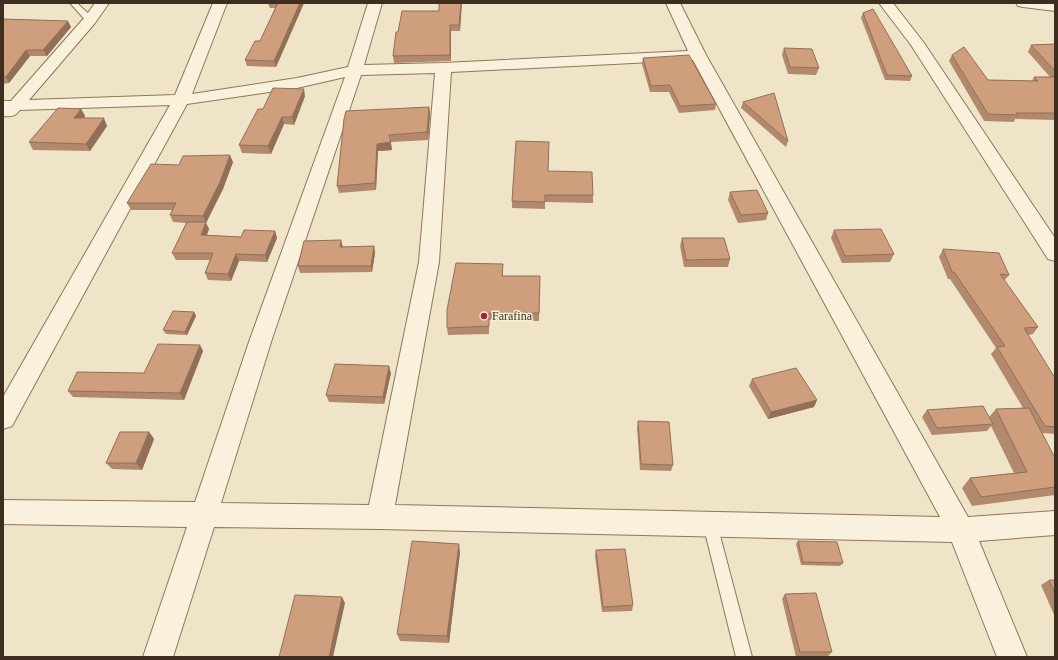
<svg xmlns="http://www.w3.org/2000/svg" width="1058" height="660" viewBox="0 0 1058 660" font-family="'Times New Roman',serif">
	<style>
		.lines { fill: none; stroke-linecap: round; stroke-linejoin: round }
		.service-casing { stroke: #8d765c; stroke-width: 2 }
		.minor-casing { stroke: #8d765c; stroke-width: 2 }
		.service { fill: #faf1dc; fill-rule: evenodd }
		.minor { fill: #faf1dc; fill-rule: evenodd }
		.wall { fill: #b2896c }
		.shaded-wall { fill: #916f58 }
		.building { fill: #cf9f7d; stroke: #916f58 }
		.poi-dot { fill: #9e2a2b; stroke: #f7eed8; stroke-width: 1.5 }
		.labels { text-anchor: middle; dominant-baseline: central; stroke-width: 3; stroke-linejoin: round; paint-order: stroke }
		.poi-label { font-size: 12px; fill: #3d2e20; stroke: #f7eed8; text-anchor: start }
	</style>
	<rect width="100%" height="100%" fill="#f0e4c8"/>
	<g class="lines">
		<g class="service-casing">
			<g id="service">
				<path d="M70,3H77L93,18V22H87Z"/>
				<path d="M710,518L715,520L717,524L752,657H736L703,524L705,520Z"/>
			</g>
		</g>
		<g class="minor-casing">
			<g id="minor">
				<path d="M95,3H109L95,23L29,100L175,95L213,3H227L192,94L297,78L348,67L368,3H382L364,65L443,63L688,51L666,3H680L706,55L968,517L1055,511V535L979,541L1027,657H997L952,542L380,529L214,527L173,657H143L187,527L3,524V500L195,502L250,339L345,77L297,88L187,104L12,426L3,429V397L170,105L20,110C15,116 12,117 4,116L3,101H11L85,17ZM693,60L940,517L395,505L439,262L451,72ZM435,73L419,262L369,505L221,503L272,339L361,75Z"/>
				<path d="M879,3H893L924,43L1055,238V261L1048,259L911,45Z"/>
				<path d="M1016,3H1055V11L1023,7L1018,6Z"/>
			</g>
		</g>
		<use href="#service" class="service"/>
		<use href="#minor" class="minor"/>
	</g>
	<g class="wall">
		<path d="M268,3H304L276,67L247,66L245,60L260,41L275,8H270Z"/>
		<path d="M439,3H461L460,31H451V61L394,63L393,56L398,32L439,11Z"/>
		<path d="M863,13L912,76L910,81L885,80L861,18Z"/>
		<path d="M3,19L71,27L47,56H30L9,83L3,84Z"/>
		<path d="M1055,44V120L1015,119L1014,122L984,121L949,61L952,55L988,80L1032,81L1034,77H1050L1028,52L1031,45Z"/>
		<path d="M784,48L819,68L816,75L788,74L782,55Z"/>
		<path d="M643,58L716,104L715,110L679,113L669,92H650L642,64Z"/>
		<path d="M305,96L294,125L284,124L271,154L242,153L239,145L263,109Z"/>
		<path d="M743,102L788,141L786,147L741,108Z"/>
		<path d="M429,107L430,114L428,140L391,142L392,150L378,151L376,190L339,193L337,186L344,119Z"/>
		<path d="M81,109L85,116L84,118L107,126L90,151L33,150L29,142Z"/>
		<path d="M233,162L223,189L206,223L209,229L207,235L241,237L275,231L277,238L267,262L239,261L231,281L208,280L205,273L210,260H176L172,253L186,223L173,222L170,215L172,210H131L127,203L179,165Z"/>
		<path d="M548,171L593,195V203L545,202V209L512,208V201Z"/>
		<path d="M730,192L768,213L766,220L738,223L728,200Z"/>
		<path d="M834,230L894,254L890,262L842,263L831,238Z"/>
		<path d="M682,238L730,259L728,267H684L680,246Z"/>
		<path d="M374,246L375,253L372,272L300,273L298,266L343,247Z"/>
		<path d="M943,249L1009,275L1004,281L1038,327L1033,334L1028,335L1055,378V434L1042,433L1055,458V495L972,506L962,488L970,478L1014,473L991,426L987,431L932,435L922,417L927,410L989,417L996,409L1023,408L991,354L996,348L950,279H948L939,257Z"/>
		<path d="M503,264V276H540L539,321L489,320V334L448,335L447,328Z"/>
		<path d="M194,312L196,316L187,335L166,334L163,330Z"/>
		<path d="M200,345L203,351L184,400L73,397L68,391L144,373Z"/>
		<path d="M391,373L384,404L329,402L326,395Z"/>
		<path d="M752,379L817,400L814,407L768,419L749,386Z"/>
		<path d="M638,421L673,465L671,471L640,470L637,428Z"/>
		<path d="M149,432L154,439L142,470L112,469L106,463Z"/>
		<path d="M798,541L843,563L840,566L801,565L796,544Z"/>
		<path d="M596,550L633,605L632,611L602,612L595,556Z"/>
		<path d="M460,552L449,643L400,641L397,634Z"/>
		<path d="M1049,580H1055V617L1041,585Z"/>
		<path d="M785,594L832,652L827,657H796L782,599Z"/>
	</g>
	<g class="shaded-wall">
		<path d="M300,3H304L276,67L274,61Z"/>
		<path d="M461,3L462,4L460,31L459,25Z"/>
		<path d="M68,21L71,27L47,56L43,50Z"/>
		<path d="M450,25L451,31V61L450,55Z"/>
		<path d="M26,50L30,56L9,83L6,77Z"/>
		<path d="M304,89L305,96L294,125L292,117Z"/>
		<path d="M429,107L430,114L428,140L427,132Z"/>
		<path d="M81,109L85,116L78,125L74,118Z"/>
		<path d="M282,117L284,124L271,154L268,146Z"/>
		<path d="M104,118L107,126L90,151L86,144Z"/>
		<path d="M389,135L392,150L378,151L376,190L375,183L377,144Z"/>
		<path d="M230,155L233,162L223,189L206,223L209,229L204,242L201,235L206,223L203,216Z"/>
		<path d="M275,231L277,238L267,262L265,255Z"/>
		<path d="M341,240L343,247H340Z"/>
		<path d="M374,246L375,253L372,272L371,266Z"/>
		<path d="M236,254L239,261L231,281L228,274Z"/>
		<path d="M503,264V272L502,283V276Z"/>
		<path d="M194,312L196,316L187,335L185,332Z"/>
		<path d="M200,345L203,351L184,400L180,393Z"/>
		<path d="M389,366L391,373L384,404L383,397Z"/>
		<path d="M817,400L814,407L768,419L771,412Z"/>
		<path d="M149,432L154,439L142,470L136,463Z"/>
		<path d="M459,544L460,552L449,643L447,636Z"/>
		<path d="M342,597L345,603L333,657H329Z"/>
	</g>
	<g class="building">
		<path d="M278,3H300L274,61L245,60L255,41H260Z"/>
		<path d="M439,3H461L459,25H450V55L393,56L396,32H398L402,11H439Z"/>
		<path d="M873,9L912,76L887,75L863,13Z"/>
		<path d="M3,19L68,21L43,50H26L6,77H3Z"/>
		<path d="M1055,44V71L1031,45Z"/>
		<path d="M964,47L988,80L1038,81L1034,77H1055V113H1016L1018,115L988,114L952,55Z"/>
		<path d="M784,48L812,49L819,68L790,67Z"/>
		<path d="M689,55L716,104L680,106L670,85L651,86L643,58Z"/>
		<path d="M273,88L304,89L292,117H282L268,146L239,145L258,109H263Z"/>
		<path d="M774,93L788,141L743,102Z"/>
		<path d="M429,107L427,132L389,135L391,142L377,144L375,183L337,186L344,119L346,111Z"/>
		<path d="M58,108L81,109L74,118H104L86,144L29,142Z"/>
		<path d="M516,141L549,142L548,171L592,172L593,195H545V202L512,201Z"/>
		<path d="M230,155L220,182L203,216L170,215L176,203H127L151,164L179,165L183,156Z"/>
		<path d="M757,190L768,213L741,215L730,192Z"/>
		<path d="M187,222H206L201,235L241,237L244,230L275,231L265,255L236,254L228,274L205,273L213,253H172Z"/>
		<path d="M881,229L894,254L845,256L834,230Z"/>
		<path d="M682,238H724L730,259L686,260Z"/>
		<path d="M341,240L340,247L374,246L371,266H298L304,241Z"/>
		<path d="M943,249L999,253L1009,275L1000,274L1038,327L1024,328L1055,378V427L1045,426L997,347L1005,346L954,272H952Z"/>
		<path d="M456,263L503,264L502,276H540L539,313H489V326L447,328V310Z"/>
		<path d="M173,311L194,312L185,332L163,330Z"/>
		<path d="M158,344L200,345L180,393L68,391L77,372L144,373Z"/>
		<path d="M335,364L389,366L383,397L326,395Z"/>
		<path d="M796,368L817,400L771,412L752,379Z"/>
		<path d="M983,406L993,424L937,428L927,410Z"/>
		<path d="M1029,408L1055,458V487L981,497L970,478L1027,472L996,409Z"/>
		<path d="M638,421L669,422L673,465L641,464Z"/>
		<path d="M120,432H149L136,463H106Z"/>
		<path d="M412,541L459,544L447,636L397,634Z"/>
		<path d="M798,541L837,542L843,563L803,562Z"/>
		<path d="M625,549L633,605L603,607L596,550Z"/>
		<path d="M1049,580H1055V593Z"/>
		<path d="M816,593L832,652H800L785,594Z"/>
		<path d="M295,595L342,597L329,657H279Z"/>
	</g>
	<circle class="poi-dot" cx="484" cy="316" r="4"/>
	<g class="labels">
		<g class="poi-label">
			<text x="492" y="316">Farafina</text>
		</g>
	</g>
	<rect width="1058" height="660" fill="none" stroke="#3d2e20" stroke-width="8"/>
</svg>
